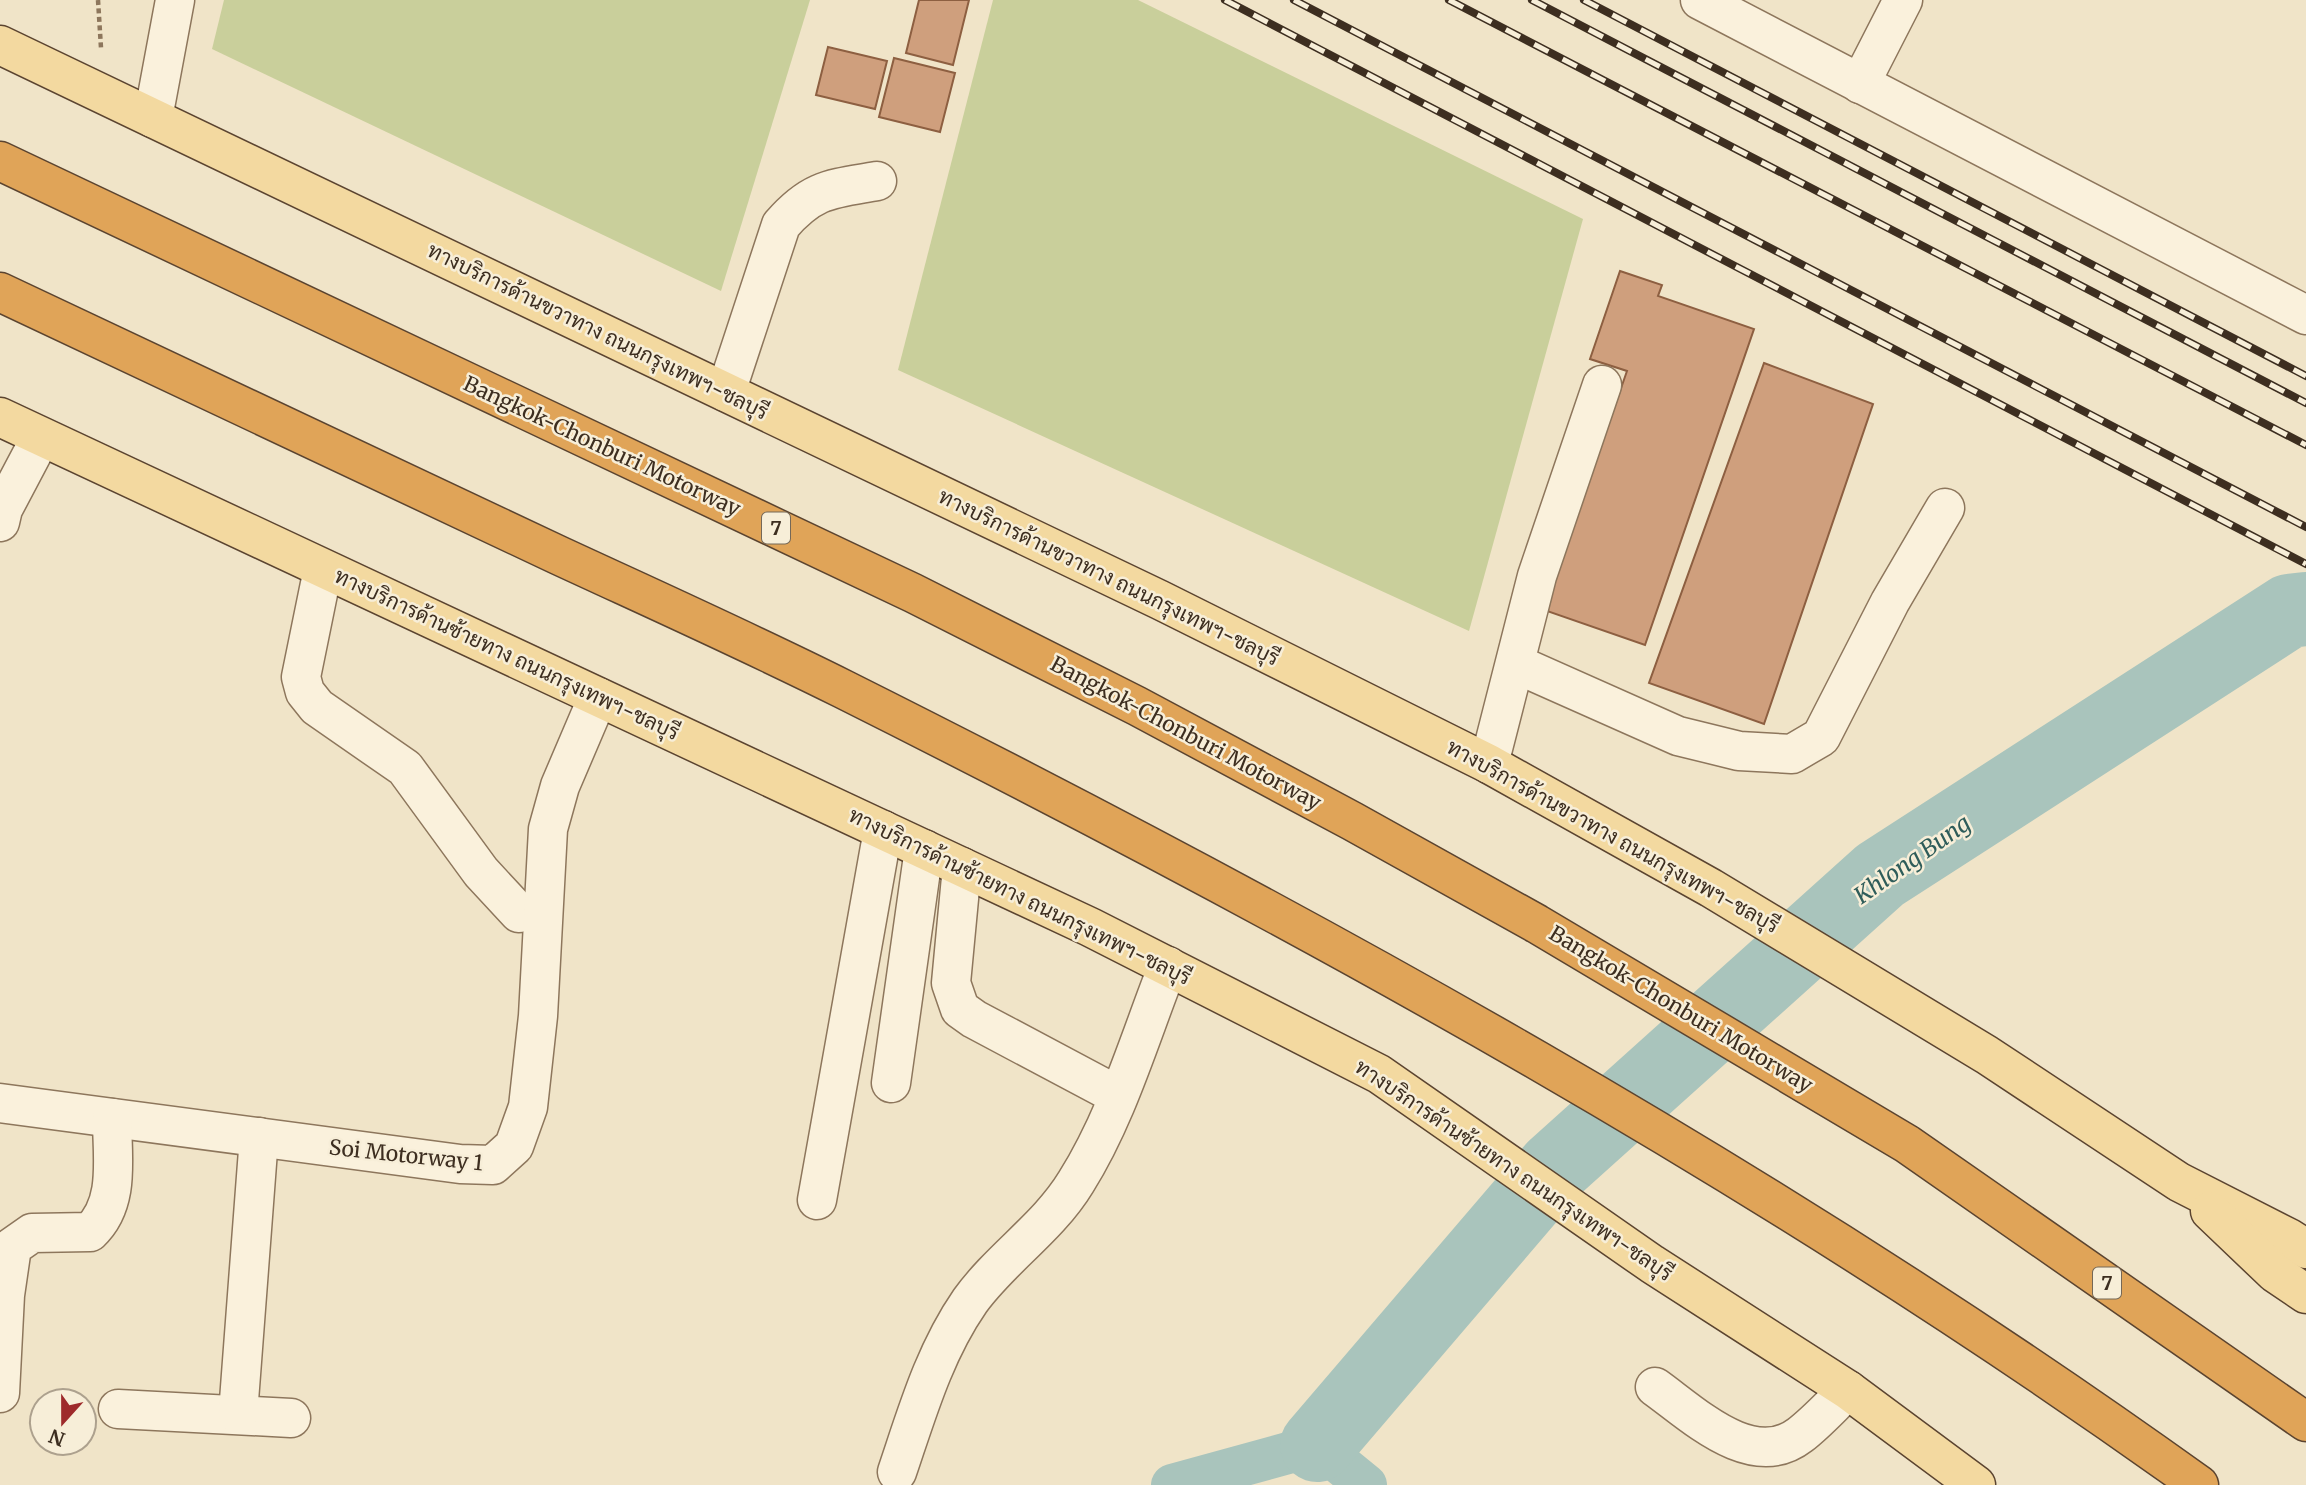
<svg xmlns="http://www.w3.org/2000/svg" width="2306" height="1485" viewBox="0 0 2306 1485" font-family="Merriweather,Sarabun,serif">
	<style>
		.green { fill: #c9cf9b }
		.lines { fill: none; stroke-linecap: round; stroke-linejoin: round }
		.canal { stroke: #a9c4bc; stroke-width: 42 }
		.river { stroke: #a9c4bc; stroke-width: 74 }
		.building { fill: #cf9f7d; stroke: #8d5f41; stroke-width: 2 }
		.minor-casing { stroke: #8d765c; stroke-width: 41 }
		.major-casing { stroke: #5b4430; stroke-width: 41 }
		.highway-casing { stroke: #5b4430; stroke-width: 41 }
		.path { stroke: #8d765c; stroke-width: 4.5; stroke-dasharray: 5 3.5; stroke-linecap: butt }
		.minor { stroke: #faf1dc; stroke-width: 38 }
		.major { stroke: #f3d9a0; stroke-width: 38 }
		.highway { stroke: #e0a458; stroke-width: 38 }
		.rail-casing { stroke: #3d2e20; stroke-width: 8 }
		.rail { stroke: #f7eed8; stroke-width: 5; stroke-dasharray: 16; stroke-linecap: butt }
		.labels { text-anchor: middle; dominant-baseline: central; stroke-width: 5; stroke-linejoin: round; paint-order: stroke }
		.shield { fill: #f7eed8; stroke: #756857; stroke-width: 2 }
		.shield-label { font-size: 19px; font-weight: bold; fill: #3d2e20 }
		.street-label { font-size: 21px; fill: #3d2e20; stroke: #f7eed8 }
		.water-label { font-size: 23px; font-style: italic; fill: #2f5d5a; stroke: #f7eed8 }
	</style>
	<rect width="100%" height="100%" fill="#f0e4c8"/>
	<g class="green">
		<path d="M224,0H810L721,291L212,49Z"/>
		<path d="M993,0H1138L1583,219L1469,631L898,370Z"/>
	</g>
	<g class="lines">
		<path class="canal" d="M1172,1485L1317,1445L1366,1485"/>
		<path class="river" d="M1317,1445L1554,1168L1880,875L2289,611L2306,609"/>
	</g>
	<g class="building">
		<path d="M919,0H969L953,65L906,53Z"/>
		<path d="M828,47L887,61L875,109L816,95Z"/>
		<path d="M894,58L955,73L940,132L879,117Z"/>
		<path d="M1620,271L1662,285L1658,296L1754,329L1645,645L1544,610L1627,371L1590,359Z"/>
		<path d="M1764,363L1873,404L1764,724L1649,683Z"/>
	</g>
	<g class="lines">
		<g class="minor-casing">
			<g id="minor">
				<path d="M1700,0L2306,315"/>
				<path d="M1860,84L1903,0"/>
				<path d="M153,118L175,0"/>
				<path d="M726,392L781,225C813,188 832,189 877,181"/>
				<path d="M0,522L3,509L41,437"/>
				<path d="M323,569L301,677L305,692L317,707L405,768L481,872L519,913"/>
				<path d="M1516,664L1678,736L1739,751L1792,754L1821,737L1890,602L1945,508"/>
				<path d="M1489,764L1537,576L1602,385"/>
				<path d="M962,867L951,983L960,1009L974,1019L1117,1095"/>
				<path d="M891,1083L924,849"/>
				<path d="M0,1103L460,1164L493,1165L514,1146L528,1107L538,1016L548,829L560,786L598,697"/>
				<path d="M817,1200L883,830"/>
				<path d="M1655,1387C1693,1414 1752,1472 1800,1435C1817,1422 1832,1405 1848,1390"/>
				<path d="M0,1393L5,1295L12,1247L32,1233L90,1232C121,1203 112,1157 112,1118"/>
				<path d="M118,1409L291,1418"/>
				<path d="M238,1414L259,1137"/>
				<path d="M897,1472C917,1413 934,1353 970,1301C1001,1258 1048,1228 1076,1182C1117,1117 1140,1037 1168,966"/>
			</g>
		</g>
		<g class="major-casing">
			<g id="major">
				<path d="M0,45L1160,600L1489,764L1711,888L1987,1055L2179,1182L2289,1238L2306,1249"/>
				<path d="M0,417L1090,927L1379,1074L1652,1264L1848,1390L1976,1485"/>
				<path d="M2210,1211L2275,1273L2306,1294"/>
			</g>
		</g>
		<g class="highway-casing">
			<g id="highway">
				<path d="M0,161L913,593L1137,706L1352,821L1537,924L1907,1144L2306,1422"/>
				<path d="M0,292C186,379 372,467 558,555C653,599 749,642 843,689C1312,924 1772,1178 2199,1485"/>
			</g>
		</g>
		<path class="path" d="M98,0L101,48"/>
		<use href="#minor" class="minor"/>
		<use href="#major" class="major"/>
		<use href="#highway" class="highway"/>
		<g class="rail-casing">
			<g id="rail">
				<path d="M1225,0L2306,564"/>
				<path d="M1294,0L2306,527"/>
				<path d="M1449,0L2306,445"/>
				<path d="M1532,0L2306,403"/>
				<path d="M1584,0L2306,376"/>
			</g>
		</g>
		<use href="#rail" class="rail"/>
	</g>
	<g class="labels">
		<g class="shield">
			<rect x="762" y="512.5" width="28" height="31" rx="5"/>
			<rect x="2093" y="1267.5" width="28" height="31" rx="5"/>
		</g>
		<g class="shield-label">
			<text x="776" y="528">7</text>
			<text x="2107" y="1283">7</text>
		</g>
		<g class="street-label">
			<text transform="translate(598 331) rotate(26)">ทางบริการด้านขวาทาง ถนนกรุงเทพฯ-ชลบุรี</text>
			<text transform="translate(602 446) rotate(25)">Bangkok-Chonburi Motorway</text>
			<text transform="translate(1109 577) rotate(26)">ทางบริการด้านขวาทาง ถนนกรุงเทพฯ-ชลบุรี</text>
			<text transform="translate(507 654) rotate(25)">ทางบริการด้านซ้ายทาง ถนนกรุงเทพฯ-ชลบุรี</text>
			<text transform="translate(1186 733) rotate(28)">Bangkok-Chonburi Motorway</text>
			<text transform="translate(1613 836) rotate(29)">ทางบริการด้านขวาทาง ถนนกรุงเทพฯ-ชลบุรี</text>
			<text transform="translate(1020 896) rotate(26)">ทางบริการด้านซ้ายทาง ถนนกรุงเทพฯ-ชลบุรี</text>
			<text transform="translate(1681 1009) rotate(31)">Bangkok-Chonburi Motorway</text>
			<text transform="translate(406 1155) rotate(6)">Soi Motorway 1</text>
			<text transform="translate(1514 1170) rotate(34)">ทางบริการด้านซ้ายทาง ถนนกรุงเทพฯ-ชลบุรี</text>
		</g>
		<g class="water-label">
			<text transform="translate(1912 859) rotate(-35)">Khlong Bung</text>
		</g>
	</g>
	<g transform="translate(63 1422) rotate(201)"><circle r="33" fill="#f7eed8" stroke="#ada18e" stroke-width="2"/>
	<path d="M0-5L12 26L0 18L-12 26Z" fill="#9e2a2b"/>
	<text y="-10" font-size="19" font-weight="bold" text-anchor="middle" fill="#3d2e20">N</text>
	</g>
</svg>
